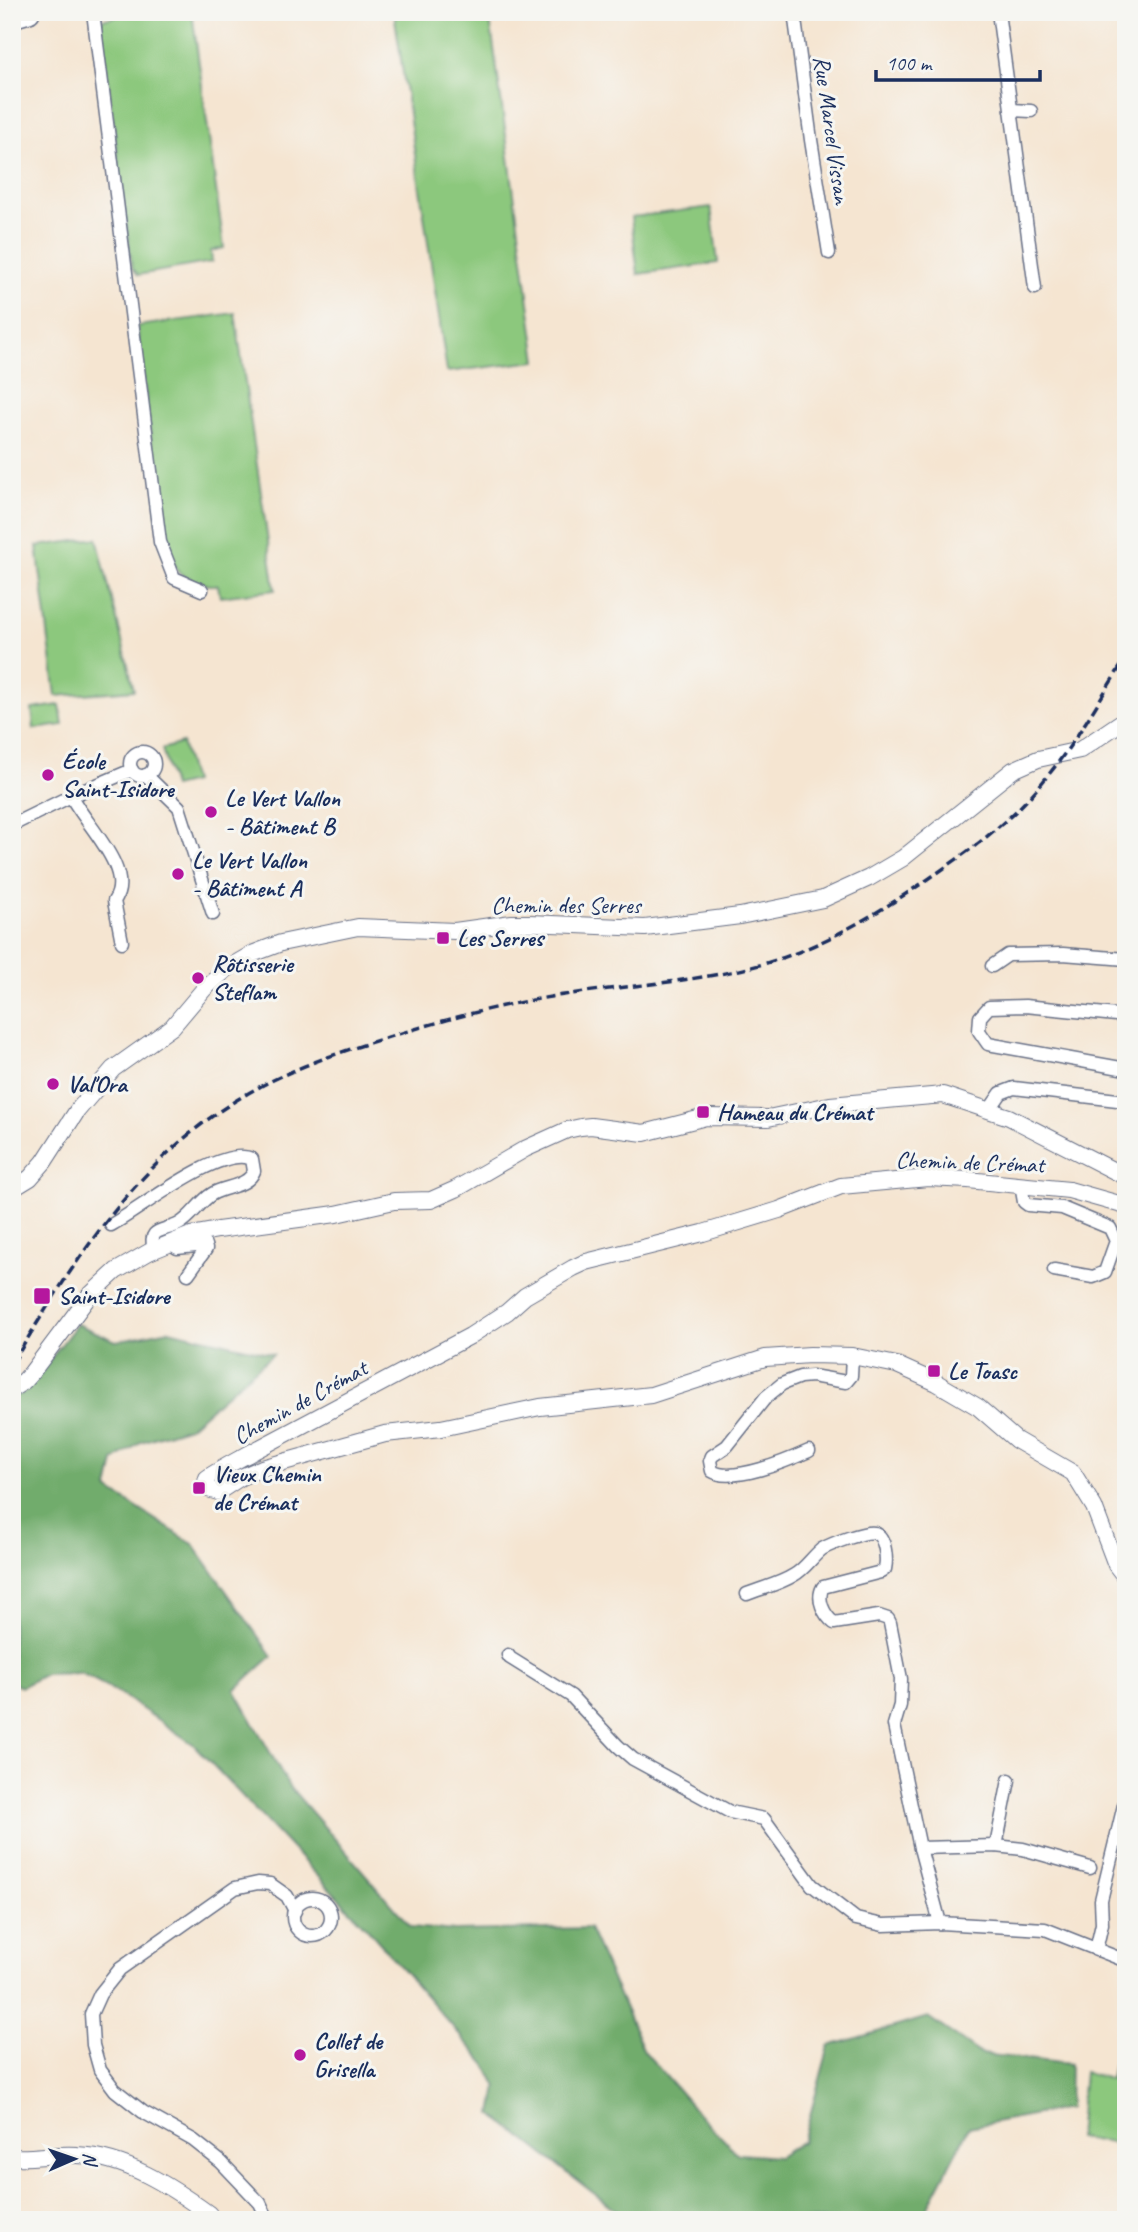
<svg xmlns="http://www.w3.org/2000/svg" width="1138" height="2232" viewBox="0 0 1138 2232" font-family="Caveat,sans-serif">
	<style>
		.green { fill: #8cc87d; stroke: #547c6e; stroke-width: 2 }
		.forest { fill: #71ac6c; stroke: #466e65; stroke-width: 2 }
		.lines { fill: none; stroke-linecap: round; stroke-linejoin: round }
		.minor-casing { stroke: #676f86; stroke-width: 15 }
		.tertiary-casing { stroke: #676f86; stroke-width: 18 }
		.primary-casing { stroke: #676f86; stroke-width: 24 }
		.minor { stroke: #fff; stroke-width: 12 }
		.tertiary { stroke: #fff; stroke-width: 16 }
		.primary { stroke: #fff; stroke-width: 21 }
		.rail { stroke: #1b2f5e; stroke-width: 3.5; stroke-dasharray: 10 5; stroke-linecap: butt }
		.poi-dot { fill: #b5179e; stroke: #f6f6f2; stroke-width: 2.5 }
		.labels { text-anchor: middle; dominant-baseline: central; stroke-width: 6; stroke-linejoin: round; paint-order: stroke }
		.street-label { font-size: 24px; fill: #1b2f5e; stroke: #f6f6f2 }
		.poi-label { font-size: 24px; font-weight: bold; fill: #1b2f5e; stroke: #f6f6f2; text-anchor: start }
	</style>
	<rect width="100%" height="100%" fill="#f6f6f2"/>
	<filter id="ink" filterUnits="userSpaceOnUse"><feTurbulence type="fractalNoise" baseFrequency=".0143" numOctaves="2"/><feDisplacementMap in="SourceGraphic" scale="14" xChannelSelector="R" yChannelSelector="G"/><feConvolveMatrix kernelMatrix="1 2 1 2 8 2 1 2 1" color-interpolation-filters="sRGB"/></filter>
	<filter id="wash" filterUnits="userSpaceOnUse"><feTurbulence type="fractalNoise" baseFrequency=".00686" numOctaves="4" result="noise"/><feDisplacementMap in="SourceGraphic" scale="28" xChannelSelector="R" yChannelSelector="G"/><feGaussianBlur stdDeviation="1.57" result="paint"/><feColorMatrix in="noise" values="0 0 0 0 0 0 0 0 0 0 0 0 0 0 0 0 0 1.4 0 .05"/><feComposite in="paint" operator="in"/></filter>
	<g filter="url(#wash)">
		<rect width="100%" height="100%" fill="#f5e5d1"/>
		<g class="green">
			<path d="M137,12H192L224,248L211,251L212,262L138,275L132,267L100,20Z"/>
			<path d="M394,12H489L537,361L447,372Z"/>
			<path d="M711,207L718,263L638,274L631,217Z"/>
			<path d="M235,313L275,590L220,597L218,585H208L193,581L178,572L163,537L137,326Z"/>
			<path d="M97,538L134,690L56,696L37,546Z"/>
			<path d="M60,705L63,725L34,729L32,709Z"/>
			<path d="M182,743L193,782L173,787L162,749Z"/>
			<path d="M1126,2013V2145L1078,2138L1084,2072L1110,2079L1122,2020Z"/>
		</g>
		<path class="forest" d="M77,1324L116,1341L169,1330L273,1354L189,1427L141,1442L114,1461L108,1489L193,1544L272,1656L235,1690L289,1786L411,1927L455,1931L589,1928L644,2051L702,2118L738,2154L778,2157L803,2141L829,2046L928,2017L981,2054L1070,2064L1069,2108L969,2127L921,2220L627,2219L492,2114L497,2087L486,2065L366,1927L193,1744L119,1693L81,1673L45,1674L21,1687L12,1683V1398L26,1391Z"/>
	</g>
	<g filter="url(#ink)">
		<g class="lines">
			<g class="minor-casing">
				<g id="minor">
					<path d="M93,12L160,542L174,578L202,590"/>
					<path d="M794,12L811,140L829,253"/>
					<path d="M998,12L1035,288"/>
					<path d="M1011,110L1031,111"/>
					<circle cx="142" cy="764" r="12"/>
					<path d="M146,775L179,807L213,914"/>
					<path d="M71,796C84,823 136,871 114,901L122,942"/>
					<path d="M12,825L71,796L132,770"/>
					<path d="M992,966L1008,955L1063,954L1126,959"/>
					<path d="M1126,1016L1025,1006L989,1007L980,1017L979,1031L988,1044L1126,1069"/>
					<path d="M990,1109L1001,1093L1014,1088L1126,1101"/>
					<path d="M1021,1185L1024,1202L1028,1205L1062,1208L1110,1228L1116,1241L1105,1272L1093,1277L1054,1270"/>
					<path d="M111,1225C140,1210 220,1144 252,1159L254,1171C248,1187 225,1186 212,1194C199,1202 192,1217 179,1224C164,1232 147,1227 154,1250"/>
					<path d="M171,1243L177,1248L205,1245L206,1249L188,1274"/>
					<path d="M809,1451C789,1460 732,1484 712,1471L710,1461L712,1456L727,1446L766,1397L782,1384L800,1377L812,1376L846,1382L851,1376L852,1356"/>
					<path d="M747,1594C762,1588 780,1584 794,1575C805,1569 812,1557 822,1549C831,1544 866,1530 875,1533C886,1537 887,1560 885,1569L881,1572L823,1587C816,1599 824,1615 834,1623L879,1616L888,1619L890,1623L901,1679L900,1705L894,1725L920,1848L940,1923"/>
					<path d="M508,1655L510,1658L571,1696L618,1746L633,1759L730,1812L764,1819L812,1885L856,1919L883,1925L940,1923L1045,1929L1126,1961"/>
					<path d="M996,1846L1009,1780"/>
					<path d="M920,1848L996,1846L1023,1849L1090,1868"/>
					<circle cx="312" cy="1917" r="19"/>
					<path d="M1096,1950L1102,1924L1101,1900L1126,1797"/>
					<path d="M268,2220L260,2203L221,2162L193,2140L143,2112L115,2090L100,2070L93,2045L91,2014L100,1994L120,1969L235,1888L258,1883L270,1884L287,1896L295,1911"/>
				</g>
			</g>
			<g class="tertiary-casing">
				<g id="tertiary">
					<path d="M12,1189L30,1178L44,1162L77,1111L113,1069L172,1027L204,989L228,968L252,954L281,943L358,927L455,931L512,923H529L645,928L740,916L823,899L869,878L903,858L1013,770L1038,759L1080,750L1126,719"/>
					<path d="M1126,1206L1069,1190L968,1180L928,1178L841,1186L779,1210L703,1233L586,1262L573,1268L525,1296L507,1312L470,1336L254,1451C247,1455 209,1475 207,1478C205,1482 207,1485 208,1489L218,1492L241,1477L262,1468L385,1434L441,1428L540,1407L651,1395L765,1358L810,1355L852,1356L897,1365L937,1383L978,1407L1016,1440L1073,1473L1094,1507L1116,1565L1126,1578"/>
					<path d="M12,1389L24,1381L32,1372L89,1296L116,1271L149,1252L191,1235L218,1230L336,1214L394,1201L431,1200L456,1189L525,1149L567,1130L581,1127L591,1126L644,1133L706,1117L768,1118L830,1105L943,1095L1009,1117L1126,1177"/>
					<path d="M12,2157C34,2159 56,2153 77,2155C126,2157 170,2186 209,2214"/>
				</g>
			</g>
			<g class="primary-casing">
				<path id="primary" d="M12,17L29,12"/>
			</g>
			<use href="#minor" class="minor"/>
			<use href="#tertiary" class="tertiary"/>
			<use href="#primary" class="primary"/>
			<path class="rail" d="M12,1364C73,1264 133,1165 235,1101C285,1070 339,1052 395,1035C451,1018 506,1003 564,995C630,985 699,982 763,964C822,947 873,916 924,882C968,852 1011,822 1045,779C1076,742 1100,698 1126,658"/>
		</g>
	</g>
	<g class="poi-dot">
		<circle cx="48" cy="775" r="7"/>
		<circle cx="211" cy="812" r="7"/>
		<circle cx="178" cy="874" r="7"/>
		<rect x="436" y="931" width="14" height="14" rx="3.5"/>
		<circle cx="198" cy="978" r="7"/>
		<circle cx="53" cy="1084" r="7"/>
		<rect x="696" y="1105" width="14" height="14" rx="3.5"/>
		<rect x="33" y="1287" width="18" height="18" rx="3.5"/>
		<rect x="927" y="1364" width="14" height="14" rx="3.5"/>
		<rect x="192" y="1481" width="14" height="14" rx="3.5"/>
		<circle cx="300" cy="2055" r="7"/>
	</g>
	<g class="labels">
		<g class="street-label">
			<text transform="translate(832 130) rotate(82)">Rue Marcel Vissan</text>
			<text x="566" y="905">Chemin des Serres</text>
			<text transform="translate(970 1162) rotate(2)">Chemin de Crémat</text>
			<text transform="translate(300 1402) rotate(-29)">Chemin de Crémat</text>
		</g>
		<g class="poi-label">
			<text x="62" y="761">École<tspan x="62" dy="28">Saint-Isidore</tspan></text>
			<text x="225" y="798">Le Vert Vallon<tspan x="225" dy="28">- Bâtiment B</tspan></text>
			<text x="192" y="860">Le Vert Vallon<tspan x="192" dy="28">- Bâtiment A</tspan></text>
			<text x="457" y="938">Les Serres</text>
			<text x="212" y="964">Rôtisserie<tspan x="212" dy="28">Steflam</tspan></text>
			<text x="67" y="1084">Val'Ora</text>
			<text x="717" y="1112">Hameau du Crémat</text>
			<text x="58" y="1296">Saint-Isidore</text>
			<text x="948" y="1371">Le Toasc</text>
			<text x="213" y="1474">Vieux Chemin<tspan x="213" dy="28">de Crémat</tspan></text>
			<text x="314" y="2041">Collet de<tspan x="314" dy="28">Grisella</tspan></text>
		</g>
	</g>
	<rect width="1138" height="2232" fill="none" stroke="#f6f6f2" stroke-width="42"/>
	<g transform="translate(74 2159) rotate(88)" stroke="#f6f6f2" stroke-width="5" paint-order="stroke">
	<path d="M0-5L12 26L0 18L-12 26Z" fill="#1b2f5e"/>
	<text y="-10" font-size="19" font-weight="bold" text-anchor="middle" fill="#1b2f5e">N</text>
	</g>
	<path d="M876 70v10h164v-10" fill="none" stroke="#1b2f5e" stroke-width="3.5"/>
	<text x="886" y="70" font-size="21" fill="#1b2f5e" stroke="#f6f6f2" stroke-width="5" paint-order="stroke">100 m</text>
</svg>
